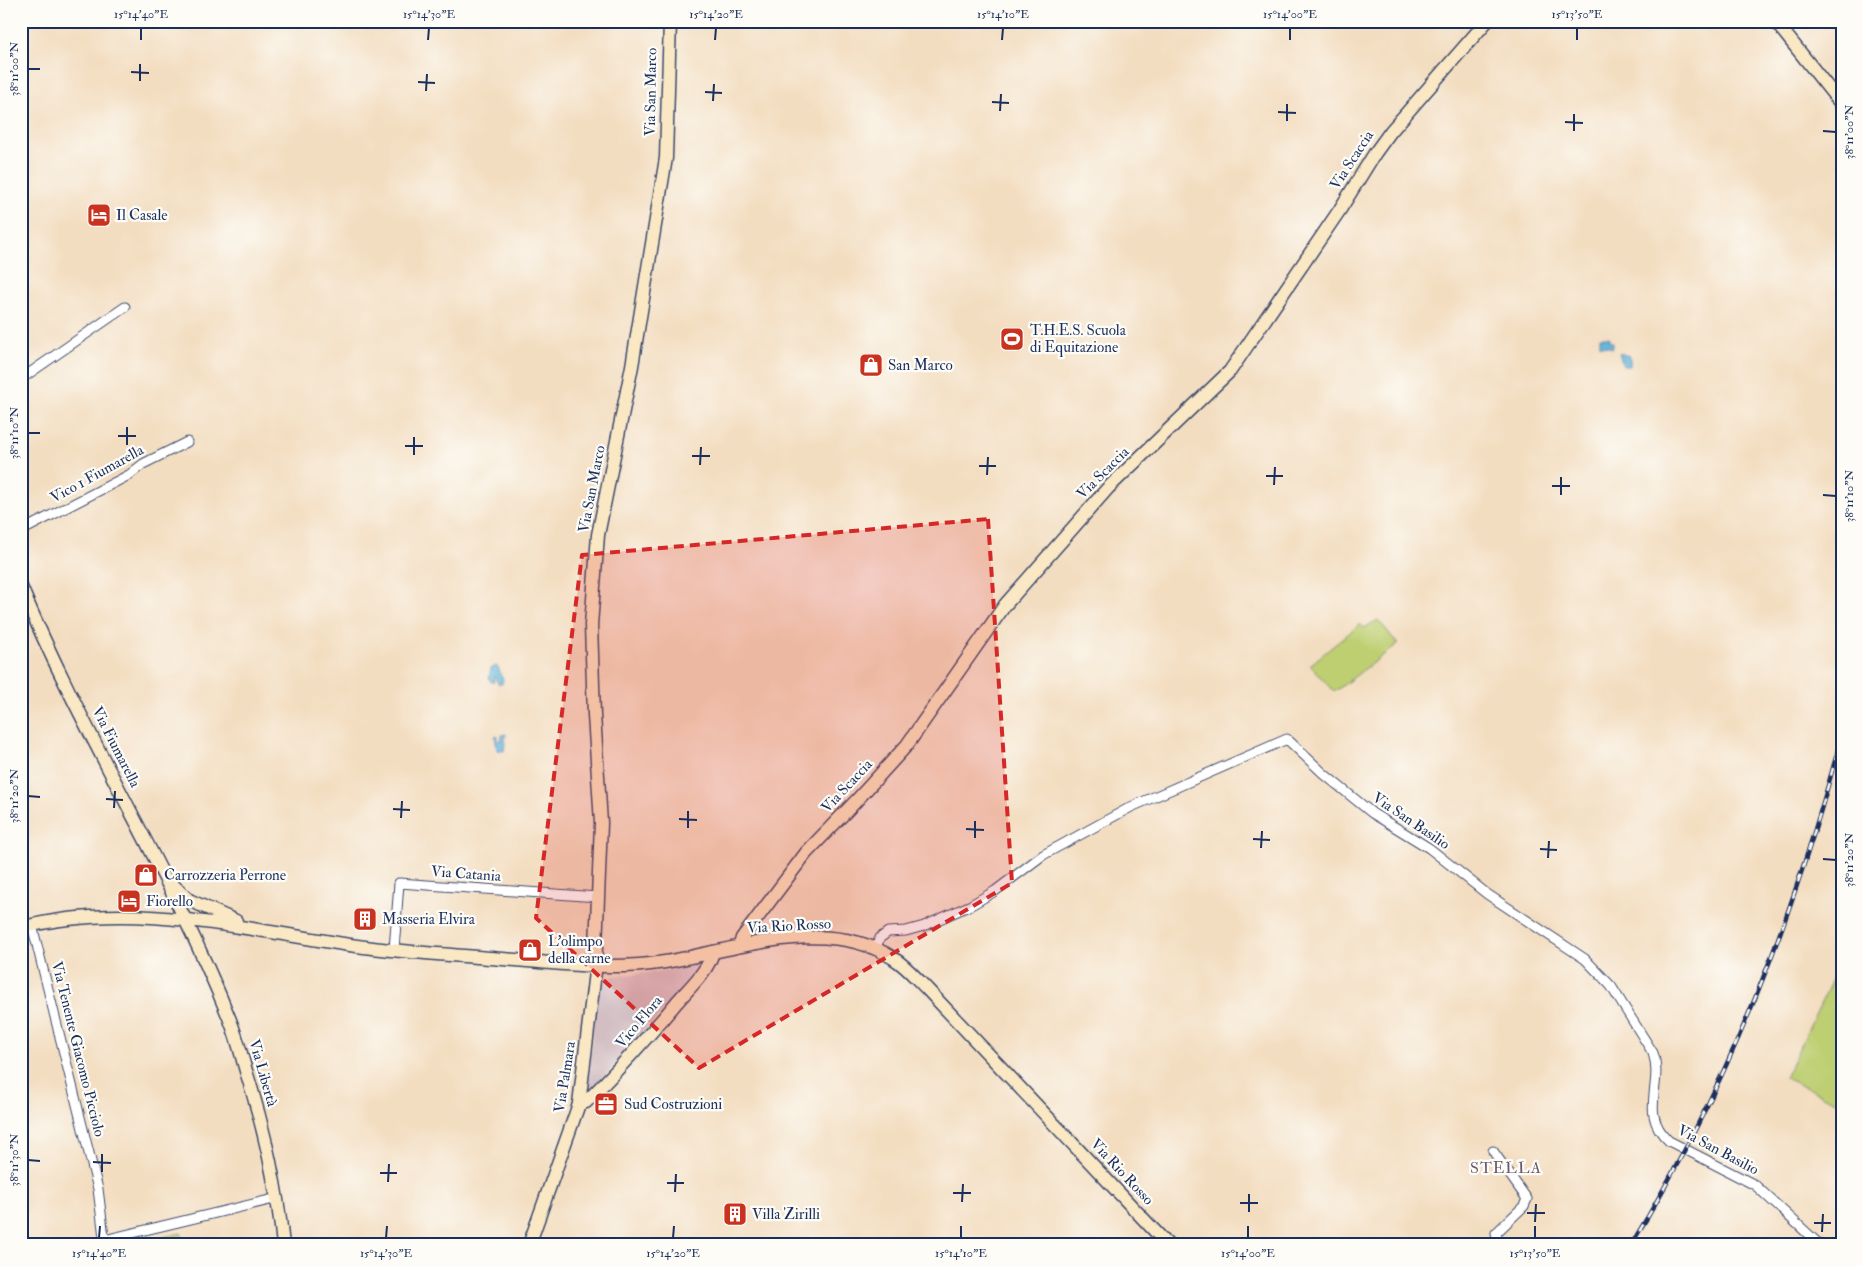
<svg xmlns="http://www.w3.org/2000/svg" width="1863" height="1266" viewBox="0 0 1863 1266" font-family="'IM FELL Double Pica',serif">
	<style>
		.built { fill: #f7d0cd }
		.industrial { fill: #d2bec3 }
		.green { fill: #becf72; stroke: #6c7f68 }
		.water { fill: #5db2d9; stroke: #3c709c }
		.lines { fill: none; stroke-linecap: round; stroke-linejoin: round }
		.street-casing { stroke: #3b496d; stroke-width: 11 }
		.secondary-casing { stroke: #3b496d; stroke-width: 15 }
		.street { stroke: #fff; stroke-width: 9 }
		.secondary { stroke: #fae7c3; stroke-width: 12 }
		.rail-casing { stroke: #1b2f5e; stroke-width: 4.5 }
		.rail { stroke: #fdfcf7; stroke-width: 2.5; stroke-dasharray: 8; stroke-linecap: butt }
		.marked { fill: #d62828; fill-opacity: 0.2; stroke: #d62828; stroke-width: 4; stroke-dasharray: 10 6; stroke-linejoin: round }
		.ticks { fill: none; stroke: #1b2f5e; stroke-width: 2 }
		.labels { text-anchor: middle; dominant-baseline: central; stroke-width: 4.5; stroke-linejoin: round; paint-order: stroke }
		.street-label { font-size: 15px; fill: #1b2f5e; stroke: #fdfcf7 }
		.poi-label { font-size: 15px; fill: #1b2f5e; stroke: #fdfcf7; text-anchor: start }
		.neighbourhood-label { font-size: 16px; letter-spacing: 1px; fill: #665970; stroke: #fdfcf7 }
		.neatline { fill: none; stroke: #1b2f5e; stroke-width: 2 }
		.ticks-label { font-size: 12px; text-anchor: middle; fill: #1b2f5e }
	</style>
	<rect width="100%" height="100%" fill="#fdfcf7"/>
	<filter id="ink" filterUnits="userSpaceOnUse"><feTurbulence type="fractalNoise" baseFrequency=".02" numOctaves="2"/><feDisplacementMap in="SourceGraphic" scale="10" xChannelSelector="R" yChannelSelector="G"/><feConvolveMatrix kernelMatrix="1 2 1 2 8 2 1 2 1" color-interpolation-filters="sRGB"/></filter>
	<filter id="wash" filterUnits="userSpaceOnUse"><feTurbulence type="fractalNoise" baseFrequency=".0096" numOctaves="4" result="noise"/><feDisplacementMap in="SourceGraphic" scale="20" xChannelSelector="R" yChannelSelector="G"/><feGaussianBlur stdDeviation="1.12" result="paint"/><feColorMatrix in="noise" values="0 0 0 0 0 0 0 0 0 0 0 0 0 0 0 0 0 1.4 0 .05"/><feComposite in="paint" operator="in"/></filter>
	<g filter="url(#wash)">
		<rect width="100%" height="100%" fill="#f3ddc0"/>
		<g class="built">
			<path d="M1455,21H1482L1474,33Z"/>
			<path d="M96,1237L98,1245H65Z"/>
		</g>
		<path class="industrial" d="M701,962V965L695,970L694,978L586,1097L596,997L601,983L613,976L663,971Z"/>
		<g class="green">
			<path d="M1378,620L1398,644L1334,692L1310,665L1360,624L1364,628Z"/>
			<path d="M1842,959V1104L1785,1078Z"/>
			<path d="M181,1233L184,1245H131Z"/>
		</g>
		<g class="water">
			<path d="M1600,337H1609V342H1613V348L1600,345Z"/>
			<path d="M1619,353L1630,356V366H1623Z"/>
			<path d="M495,666L498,667L503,680L502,684H498L496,678L494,677V682H491L489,677L491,669Z"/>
			<path d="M506,734L504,751L497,750L495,736H498V740L501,741L502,735Z"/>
		</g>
	</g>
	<g filter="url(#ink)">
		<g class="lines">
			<g class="street-casing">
				<g id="street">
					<path d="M21,379L125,307"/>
					<path d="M21,531L129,475L143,464L187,442"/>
					<path d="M32,925L98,1189L105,1245"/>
					<path d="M875,949L880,938L888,932L906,931L924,926L971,905L995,891L1043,855L1131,807L1287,739L1324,774L1372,813L1429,848L1487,894L1585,959L1611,986L1653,1053C1664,1085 1638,1113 1669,1141L1755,1185L1820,1245"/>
					<path d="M394,950L399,883L598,897"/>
					<path d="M1493,1151L1527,1199L1524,1206L1496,1233L1499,1245"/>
					<path d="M104,1240L278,1198"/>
				</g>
			</g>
			<g class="secondary-casing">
				<g id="secondary">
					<path d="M1775,21L1842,105"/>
					<path d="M21,587C83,735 170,871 230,1020C237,1037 241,1054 246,1071C264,1128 277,1185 283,1245"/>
					<path d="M170,882L189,900L236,921"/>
					<path d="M21,928C122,901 230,926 331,942C388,952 445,954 503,959C557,963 611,971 665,962C735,950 827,915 893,958C906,966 916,978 927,989L1168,1245"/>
					<path d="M740,945L742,938L806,853L856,801L907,745L1005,605L1108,488L1230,371L1339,211L1375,153L1391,131L1487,21"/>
					<path d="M579,1104L586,1102C618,1070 648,1037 677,1002C690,987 708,971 713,952"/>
					<path d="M529,1245L579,1104L595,972L601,823L594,715L591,625L598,535L632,366L666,158L670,21"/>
				</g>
			</g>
			<use href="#street" class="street"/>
			<use href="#secondary" class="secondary"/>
			<g class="rail-casing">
				<path id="rail" d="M1631,1245C1730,1082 1793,919 1842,735"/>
			</g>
			<use href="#rail" class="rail"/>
		</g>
	</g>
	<path class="marked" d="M988,519L1012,883L699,1068L536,918L582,555Z"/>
	<path class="ticks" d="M141,40V28M428,40L429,28M715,40L716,28M1002,40L1003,28M1290,40V28M1577,40V28M28,69H40M131,72L149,73M140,81V64M418,82L435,83M426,91L427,74M705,92L722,93M713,101L714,84M992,102L1009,103M1000,111L1001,94M1278,112L1296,113M1287,121V104M1565,122L1583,123M1574,131V114M1823,131L1836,132M28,433H40M118,436H136M127,445V427M405,446H423M414,455V437M692,456H710M700,465L701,447M979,466H996M987,475L988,457M1266,476H1283M1274,485L1275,467M1552,486H1570M1561,495V477M1823,495L1836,496M28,796L40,797M106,799L123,800M114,808L115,791M393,809L410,810M401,818L402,801M679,819L697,820M688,828V811M966,829L984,830M975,838V821M1253,839L1270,840M1261,848L1262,831M1540,849L1557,850M1548,858L1549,841M1823,859L1836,860M28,1160L40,1161M93,1162L111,1163M102,1172V1154M380,1173H397M388,1182L389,1164M667,1183H684M675,1192L676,1174M953,1193H971M962,1202L963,1184M1240,1203H1258M1249,1212V1194M1527,1213H1545M1535,1222L1536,1204M1814,1223H1831M1822,1232L1823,1214M99,1238L100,1226M386,1238L387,1226M673,1238L674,1226M961,1238V1226M1248,1238V1226M1535,1238V1226"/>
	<defs>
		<g id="hotel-square" transform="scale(1.25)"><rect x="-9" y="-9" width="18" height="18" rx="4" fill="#c8321e" stroke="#fdfcf7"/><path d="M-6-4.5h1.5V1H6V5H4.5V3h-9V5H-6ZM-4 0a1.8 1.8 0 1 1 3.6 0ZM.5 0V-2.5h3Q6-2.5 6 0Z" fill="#fff"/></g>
		<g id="stadium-square" transform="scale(1.25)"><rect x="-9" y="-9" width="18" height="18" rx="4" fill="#c8321e" stroke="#fdfcf7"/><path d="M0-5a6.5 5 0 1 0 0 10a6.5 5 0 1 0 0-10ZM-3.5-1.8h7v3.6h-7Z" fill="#fff"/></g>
		<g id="shop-square" transform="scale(1.25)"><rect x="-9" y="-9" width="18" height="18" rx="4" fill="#c8321e" stroke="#fdfcf7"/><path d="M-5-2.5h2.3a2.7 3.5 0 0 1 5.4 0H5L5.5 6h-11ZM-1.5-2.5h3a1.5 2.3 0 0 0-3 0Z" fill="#fff"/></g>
		<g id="building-square" transform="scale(1.25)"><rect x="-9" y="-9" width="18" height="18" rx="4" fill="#c8321e" stroke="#fdfcf7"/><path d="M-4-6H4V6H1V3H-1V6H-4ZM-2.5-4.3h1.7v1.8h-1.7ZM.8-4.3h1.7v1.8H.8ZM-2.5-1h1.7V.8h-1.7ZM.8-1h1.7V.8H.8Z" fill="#fff"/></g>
		<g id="office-square" transform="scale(1.25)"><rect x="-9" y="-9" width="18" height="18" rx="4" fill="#c8321e" stroke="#fdfcf7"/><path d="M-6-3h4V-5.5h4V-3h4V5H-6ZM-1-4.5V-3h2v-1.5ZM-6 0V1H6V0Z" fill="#fff"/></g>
	</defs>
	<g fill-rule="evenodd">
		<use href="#hotel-square" x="99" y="215"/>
		<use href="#stadium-square" x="1012" y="339"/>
		<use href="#shop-square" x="871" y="365"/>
		<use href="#shop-square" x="146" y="875"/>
		<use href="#hotel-square" x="129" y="901"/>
		<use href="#building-square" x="365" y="919"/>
		<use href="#shop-square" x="530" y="950"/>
		<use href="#office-square" x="606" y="1104"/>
		<use href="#building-square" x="735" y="1214"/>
	</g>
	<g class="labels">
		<g class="street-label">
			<text transform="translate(651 92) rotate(-89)">Via San Marco</text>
			<text transform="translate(1352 160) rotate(-57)">Via Scaccia</text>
			<text transform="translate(1103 473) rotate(-45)">Via Scaccia</text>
			<text transform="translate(97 474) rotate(-29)">Vico 1 Fiumarella</text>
			<text transform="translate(592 489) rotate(-79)">Via San Marco</text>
			<text transform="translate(116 747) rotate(63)">Via Fiumarella</text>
			<text transform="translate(847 786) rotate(-47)">Via Scaccia</text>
			<text transform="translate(1411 821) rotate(34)">Via San Basilio</text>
			<text transform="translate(466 874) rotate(4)">Via Catania</text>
			<text transform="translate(789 926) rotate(-3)">Via Rio Rosso</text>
			<text transform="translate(639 1022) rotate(-50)">Vico Flora</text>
			<text transform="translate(78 1049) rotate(76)">Via Tenente Giacomo Picciolo</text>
			<text transform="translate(263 1073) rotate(74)">Via Libertà</text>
			<text transform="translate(565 1077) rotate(-81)">Via Palmara</text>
			<text transform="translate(1718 1150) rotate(28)">Via San Basilio</text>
			<text transform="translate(1122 1172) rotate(47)">Via Rio Rosso</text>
		</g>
		<g class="poi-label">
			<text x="116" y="215">Il Casale</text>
			<text x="1030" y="330">T.H.E.S. Scuola<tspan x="1030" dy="17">di Equitazione</tspan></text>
			<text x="888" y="365">San Marco</text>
			<text x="164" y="875">Carrozzeria Perrone</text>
			<text x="146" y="901">Fiorello</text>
			<text x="382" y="919">Masseria Elvira</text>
			<text x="548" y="941">L'olimpo<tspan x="548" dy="17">della carne</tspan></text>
			<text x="624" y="1104">Sud Costruzioni</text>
			<text x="752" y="1214">Villa Zirilli</text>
		</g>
		<g class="neighbourhood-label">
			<text x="1506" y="1168">STELLA</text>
		</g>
	</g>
	<rect width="1863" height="1266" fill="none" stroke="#fdfcf7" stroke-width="55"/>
	<rect x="28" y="28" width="1808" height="1210" class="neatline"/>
	<g class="ticks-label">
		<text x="141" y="18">15°14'40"E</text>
		<text x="429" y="18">15°14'30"E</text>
		<text x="716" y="18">15°14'20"E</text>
		<text x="1003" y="18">15°14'10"E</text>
		<text x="1290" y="18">15°14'00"E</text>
		<text x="1577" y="18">15°13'50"E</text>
		<text transform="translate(14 69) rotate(-90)" y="4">38°11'00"N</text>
		<text transform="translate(1849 132) rotate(-90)" y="4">38°11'00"N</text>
		<text transform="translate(14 433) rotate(-90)" y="4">38°11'10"N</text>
		<text transform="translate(1849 496) rotate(-90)" y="4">38°11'10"N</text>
		<text transform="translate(14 796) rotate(-90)" y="4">38°11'20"N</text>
		<text transform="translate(1849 860) rotate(-90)" y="4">38°11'20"N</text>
		<text transform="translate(14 1160) rotate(-90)" y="4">38°11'30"N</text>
		<text x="99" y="1257">15°14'40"E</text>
		<text x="386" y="1257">15°14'30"E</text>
		<text x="673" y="1257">15°14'20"E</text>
		<text x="961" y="1257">15°14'10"E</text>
		<text x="1248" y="1257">15°14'00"E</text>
		<text x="1535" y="1257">15°13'50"E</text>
	</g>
</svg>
